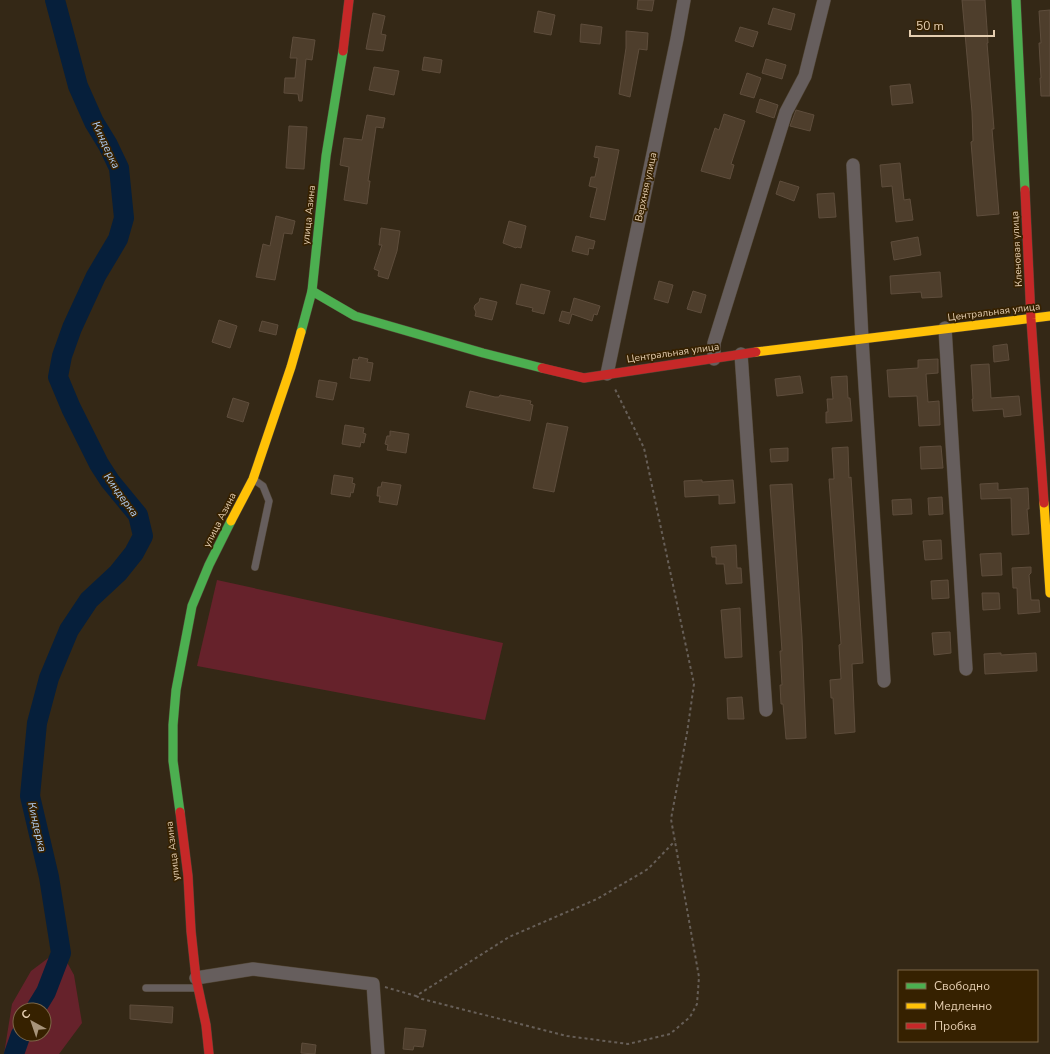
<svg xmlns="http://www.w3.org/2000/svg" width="1050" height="1054" viewBox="0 0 1050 1054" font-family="'Nunito Sans',sans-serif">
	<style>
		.green { fill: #66222b; fill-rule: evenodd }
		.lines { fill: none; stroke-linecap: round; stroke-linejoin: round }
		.river { stroke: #061f3b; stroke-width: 20 }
		.building { fill: #4e3e2c; stroke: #5e4d3c }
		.lane-casing { stroke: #514534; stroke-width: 8 }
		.street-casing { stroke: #514534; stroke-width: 14 }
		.fast-casing { stroke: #514534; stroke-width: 10 }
		.slow-casing { stroke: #514534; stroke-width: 10 }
		.jam-casing { stroke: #514534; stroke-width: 10 }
		.path { stroke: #675f58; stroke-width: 2; stroke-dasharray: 3 3; stroke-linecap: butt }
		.lane { stroke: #665e5d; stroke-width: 7 }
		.street { stroke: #665e5d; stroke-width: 13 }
		.fast { stroke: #4caf50; stroke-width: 9 }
		.slow { stroke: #ffc107; stroke-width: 9 }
		.jam { stroke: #c62828; stroke-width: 9 }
		.labels { text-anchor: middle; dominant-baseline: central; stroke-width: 3.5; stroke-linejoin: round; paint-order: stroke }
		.street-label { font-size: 10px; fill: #e5ceb0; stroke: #362100 }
		.water-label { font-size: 11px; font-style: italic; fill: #b1cff4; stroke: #362100 }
	</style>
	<rect width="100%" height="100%" fill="#342816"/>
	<g class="green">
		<path d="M217,580L503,643L485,720L197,666Z"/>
		<path d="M63,955L74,975L82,1023L59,1054H4L12,1004L31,971L51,956ZM20,1010H44V1034H20Z"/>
	</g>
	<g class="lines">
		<g class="river">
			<path d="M35,1010L46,992L61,953L49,877L30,796L37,723L49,678L69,630L89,600L118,573L134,553L143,536L138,515L110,481L99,464L71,408L58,377L62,356L72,328L96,276L118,239L124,218L119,168L108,145L94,122L78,86L55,0"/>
			<path d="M14,1054L21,1034"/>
		</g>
	</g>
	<g class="building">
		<path d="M638,0H654L652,11L637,9Z"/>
		<path d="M962,0H985L988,43H987L994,129H992L999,214L977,216L971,142L973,141L972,112Z"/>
		<path d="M773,8L795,14L791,30L768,24Z"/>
		<path d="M1050,10V96H1041L1040,78H1041L1039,43H1041L1039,11Z"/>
		<path d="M538,11L555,15L551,35L534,32Z"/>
		<path d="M373,13L385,16L381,34L386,35L383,51L366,49Z"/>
		<path d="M581,24L602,27L600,44L580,42Z"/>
		<path d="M740,27L758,32L753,47L735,41Z"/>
		<path d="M626,31L648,33L647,50L639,49L630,97L619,94L626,48Z"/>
		<path d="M293,37L315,40L312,60L306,59L302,101H299L298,94L284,93L285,78H295L297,58H290Z"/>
		<path d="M424,57L442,60L440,73L422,70Z"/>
		<path d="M766,59L786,65L782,79L762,73Z"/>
		<path d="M374,67L399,71L394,95L369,90Z"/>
		<path d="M747,73L761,78L754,98L740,94Z"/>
		<path d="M910,84L913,103L892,105L890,86Z"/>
		<path d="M760,99L778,105L774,118L756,112Z"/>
		<path d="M796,110L814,115L810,131L790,126Z"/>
		<path d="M724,114L745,121L731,164L734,165L730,179L701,171L715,128L719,130Z"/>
		<path d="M367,115L385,118L383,128L376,127L368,181H370L367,204L344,200L349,167L340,165L344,138L362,140Z"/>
		<path d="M289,126L307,127L304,169L286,168Z"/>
		<path d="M596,146L619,150L605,220L590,217L597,188L589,186L591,177H595L599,158L594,157Z"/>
		<path d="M900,163L904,200L910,199L913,220L896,222L892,186L882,187L880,165Z"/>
		<path d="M780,181L799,187L794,201L776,194Z"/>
		<path d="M834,193L836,217L819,218L817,194Z"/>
		<path d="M276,216L295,221L292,234L284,233L275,280L256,277L263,244L270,246Z"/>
		<path d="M509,221L526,226L521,248L517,247L516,248L503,243Z"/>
		<path d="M381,228L400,231L397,251L388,279L378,276L379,271L374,269L382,245H379Z"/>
		<path d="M576,236L595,241L593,249L589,248L588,255L572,251Z"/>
		<path d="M918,237L921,255L894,260L891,242Z"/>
		<path d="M940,272L942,297L922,298L921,292L891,294L890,276Z"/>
		<path d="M659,281L673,285L668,303L654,299Z"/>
		<path d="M521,284L550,291L544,314L532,311L533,308L516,304Z"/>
		<path d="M693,291L706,295L701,313L687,309Z"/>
		<path d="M480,298L497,302L492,320L475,316L476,312L474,308L475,305L479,302Z"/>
		<path d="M574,298L600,306L597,315L594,314L592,321L572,314L569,324L559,321L562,311L570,313Z"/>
		<path d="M219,320L237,326L230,348L212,342Z"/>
		<path d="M262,321L278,325L276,335L259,331Z"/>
		<path d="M1007,344L1009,360L994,362L993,346Z"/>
		<path d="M359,357L368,359L367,362L373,363L370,381L350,378L353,359L358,360Z"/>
		<path d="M938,359V373L926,374L928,402L939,401L940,425L919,426L917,396L889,397L887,370L918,368V360Z"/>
		<path d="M989,364L991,398L1019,396L1021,415L1004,417L1003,409L973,411L972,399H973L971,365Z"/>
		<path d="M800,376L803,393L777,396L775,379Z"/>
		<path d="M847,376L848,398H850L852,421L826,423V412H828L827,399H833L831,377Z"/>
		<path d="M319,380L337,383L333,400L316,397Z"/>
		<path d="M470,391L495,397H499L500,395L531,401L530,404L533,405L530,421L466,407Z"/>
		<path d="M233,398L249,403L243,422L227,417Z"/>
		<path d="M547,423L568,427L554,492L533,488Z"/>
		<path d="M345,425L364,428L363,433L366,434L365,438L364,443L361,442L360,447L342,444Z"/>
		<path d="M390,431L409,434L406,453L387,450L388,445L385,444L387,436H390Z"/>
		<path d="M941,446L943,468L921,469L920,447Z"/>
		<path d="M848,447L849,478L851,477L863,663L852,664L855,732L835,734L833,698H831L830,680L841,679L839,645L841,644L829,479H834L832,448Z"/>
		<path d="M788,448V461L771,462L770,449Z"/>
		<path d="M334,475L353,478L352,483L355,484L353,493L351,492L350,497L331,494Z"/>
		<path d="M702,480V482L733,480L735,503L719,504V495L685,497L684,481Z"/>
		<path d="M382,482L401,485L397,505L379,502L380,496H377L378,487H381Z"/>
		<path d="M998,483V490L1028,488L1029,509H1027L1029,534L1012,535L1011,498L981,499L980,484Z"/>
		<path d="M792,484L802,637L806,738L786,739L783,704H781L780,685H782L780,651H782L770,485Z"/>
		<path d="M942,497L943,514L929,515L928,498Z"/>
		<path d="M911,499L912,514L893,515L892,500Z"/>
		<path d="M941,540L942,559L925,560L923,541Z"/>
		<path d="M736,545L737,568H741L742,583L726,584L724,564H716V557H712L711,547Z"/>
		<path d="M1001,553L1002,575L982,576L980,554Z"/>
		<path d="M1031,567V573L1029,575L1031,600H1039L1040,612L1018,614L1017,588H1013L1012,568Z"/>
		<path d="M948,580L949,598L932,599L931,581Z"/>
		<path d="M982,593H999L1000,609L983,610Z"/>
		<path d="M740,608L742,657L725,658L721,610Z"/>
		<path d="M950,632L951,653L934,655L932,633Z"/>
		<path d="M1001,653V655L1036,653L1037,671L985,674L984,654Z"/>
		<path d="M742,697L744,719H728L727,698Z"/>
		<path d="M130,1005L173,1007L172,1023L130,1019Z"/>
		<path d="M405,1028L426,1030L423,1047L414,1046L413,1050L403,1049Z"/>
		<path d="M302,1043L316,1045L315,1054L301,1053Z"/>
	</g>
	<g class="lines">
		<g class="lane-casing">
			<g id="lane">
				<path d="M253,479L263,486L269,501L255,567"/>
				<path d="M146,988H197"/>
			</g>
		</g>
		<g class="street-casing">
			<g id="street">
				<path d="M853,165L862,339L884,681"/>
				<path d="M945,328L966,669"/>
				<path d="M741,354L766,710"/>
				<path d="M714,359V343L786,112L805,76L824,0"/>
				<path d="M607,374L677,39L684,0"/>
				<path d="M196,978L253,969L373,984L378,1054"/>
			</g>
		</g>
		<g class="fast-casing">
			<g id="fast">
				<path d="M1016,0L1025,190"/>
				<path d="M312,291L355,316L483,353L542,368"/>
				<path d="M301,332L312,291L326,156L343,51"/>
				<path d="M180,812L173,761V725L176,690L192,606L209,565L231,521"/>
			</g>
		</g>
		<g class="slow-casing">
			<g id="slow">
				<path d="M756,352L1050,316"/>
				<path d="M1044,503L1050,593"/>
				<path d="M231,521L253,479L291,367L301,332"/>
			</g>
		</g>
		<g class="jam-casing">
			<g id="jam">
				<path d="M343,51L349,0"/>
				<path d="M1025,190L1031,319L1044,503"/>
				<path d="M542,368L584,378L756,352"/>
				<path d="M180,812L188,876L191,931L196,978L206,1025L209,1054"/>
			</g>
		</g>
		<g class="path">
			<path d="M385,987L416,996L509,937L597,899L648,869L675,841"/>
			<path d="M416,996L422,999L567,1036L628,1044L670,1034L690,1017L697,1004L699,977L671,819L687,733L694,684L644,448L614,387"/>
		</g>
		<use href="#lane" class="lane"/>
		<use href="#street" class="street"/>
		<use href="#fast" class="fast"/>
		<use href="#slow" class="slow"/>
		<use href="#jam" class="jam"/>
	</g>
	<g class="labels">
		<g class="street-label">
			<text transform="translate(646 187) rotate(-78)">Верхняя улица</text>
			<text transform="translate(309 215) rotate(-84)">улица Азина</text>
			<text transform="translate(1017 249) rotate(-93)">Кленовая улица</text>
			<text transform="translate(994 312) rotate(-7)">Центральная улица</text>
			<text transform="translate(673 353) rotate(-8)">Центральная улица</text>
			<text transform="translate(220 520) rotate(-63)">улица Азина</text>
			<text transform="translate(173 851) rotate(-97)">улица Азина</text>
		</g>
		<g class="water-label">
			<text transform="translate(106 145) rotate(65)">Киндерка</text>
			<text transform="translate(121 495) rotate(54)">Киндерка</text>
			<text transform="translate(37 827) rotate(77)">Киндерка</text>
		</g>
	</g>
	<rect x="898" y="970" width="140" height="72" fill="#362100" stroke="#7c6646"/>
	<rect x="906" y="983" width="20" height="6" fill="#4caf50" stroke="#7c6646"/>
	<text x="934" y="990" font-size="12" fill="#e5ceb0">Свободно</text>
	<rect x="906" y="1003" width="20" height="6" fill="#ffc107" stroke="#7c6646"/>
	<text x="934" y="1010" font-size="12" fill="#e5ceb0">Медленно</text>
	<rect x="906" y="1023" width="20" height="6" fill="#c62828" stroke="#7c6646"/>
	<text x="934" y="1030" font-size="12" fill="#e5ceb0">Пробка</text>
	<g transform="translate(32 1022) rotate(320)"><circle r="19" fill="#362100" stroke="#7c6646"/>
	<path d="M0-3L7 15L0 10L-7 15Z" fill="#a7947a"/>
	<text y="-6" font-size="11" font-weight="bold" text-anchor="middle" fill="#e5ceb0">С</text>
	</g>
	<path d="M910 30v6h84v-6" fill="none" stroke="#e5ceb0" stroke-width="2"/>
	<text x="916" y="30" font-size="12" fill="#e5ceb0" stroke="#362100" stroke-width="3" paint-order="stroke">50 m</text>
</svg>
